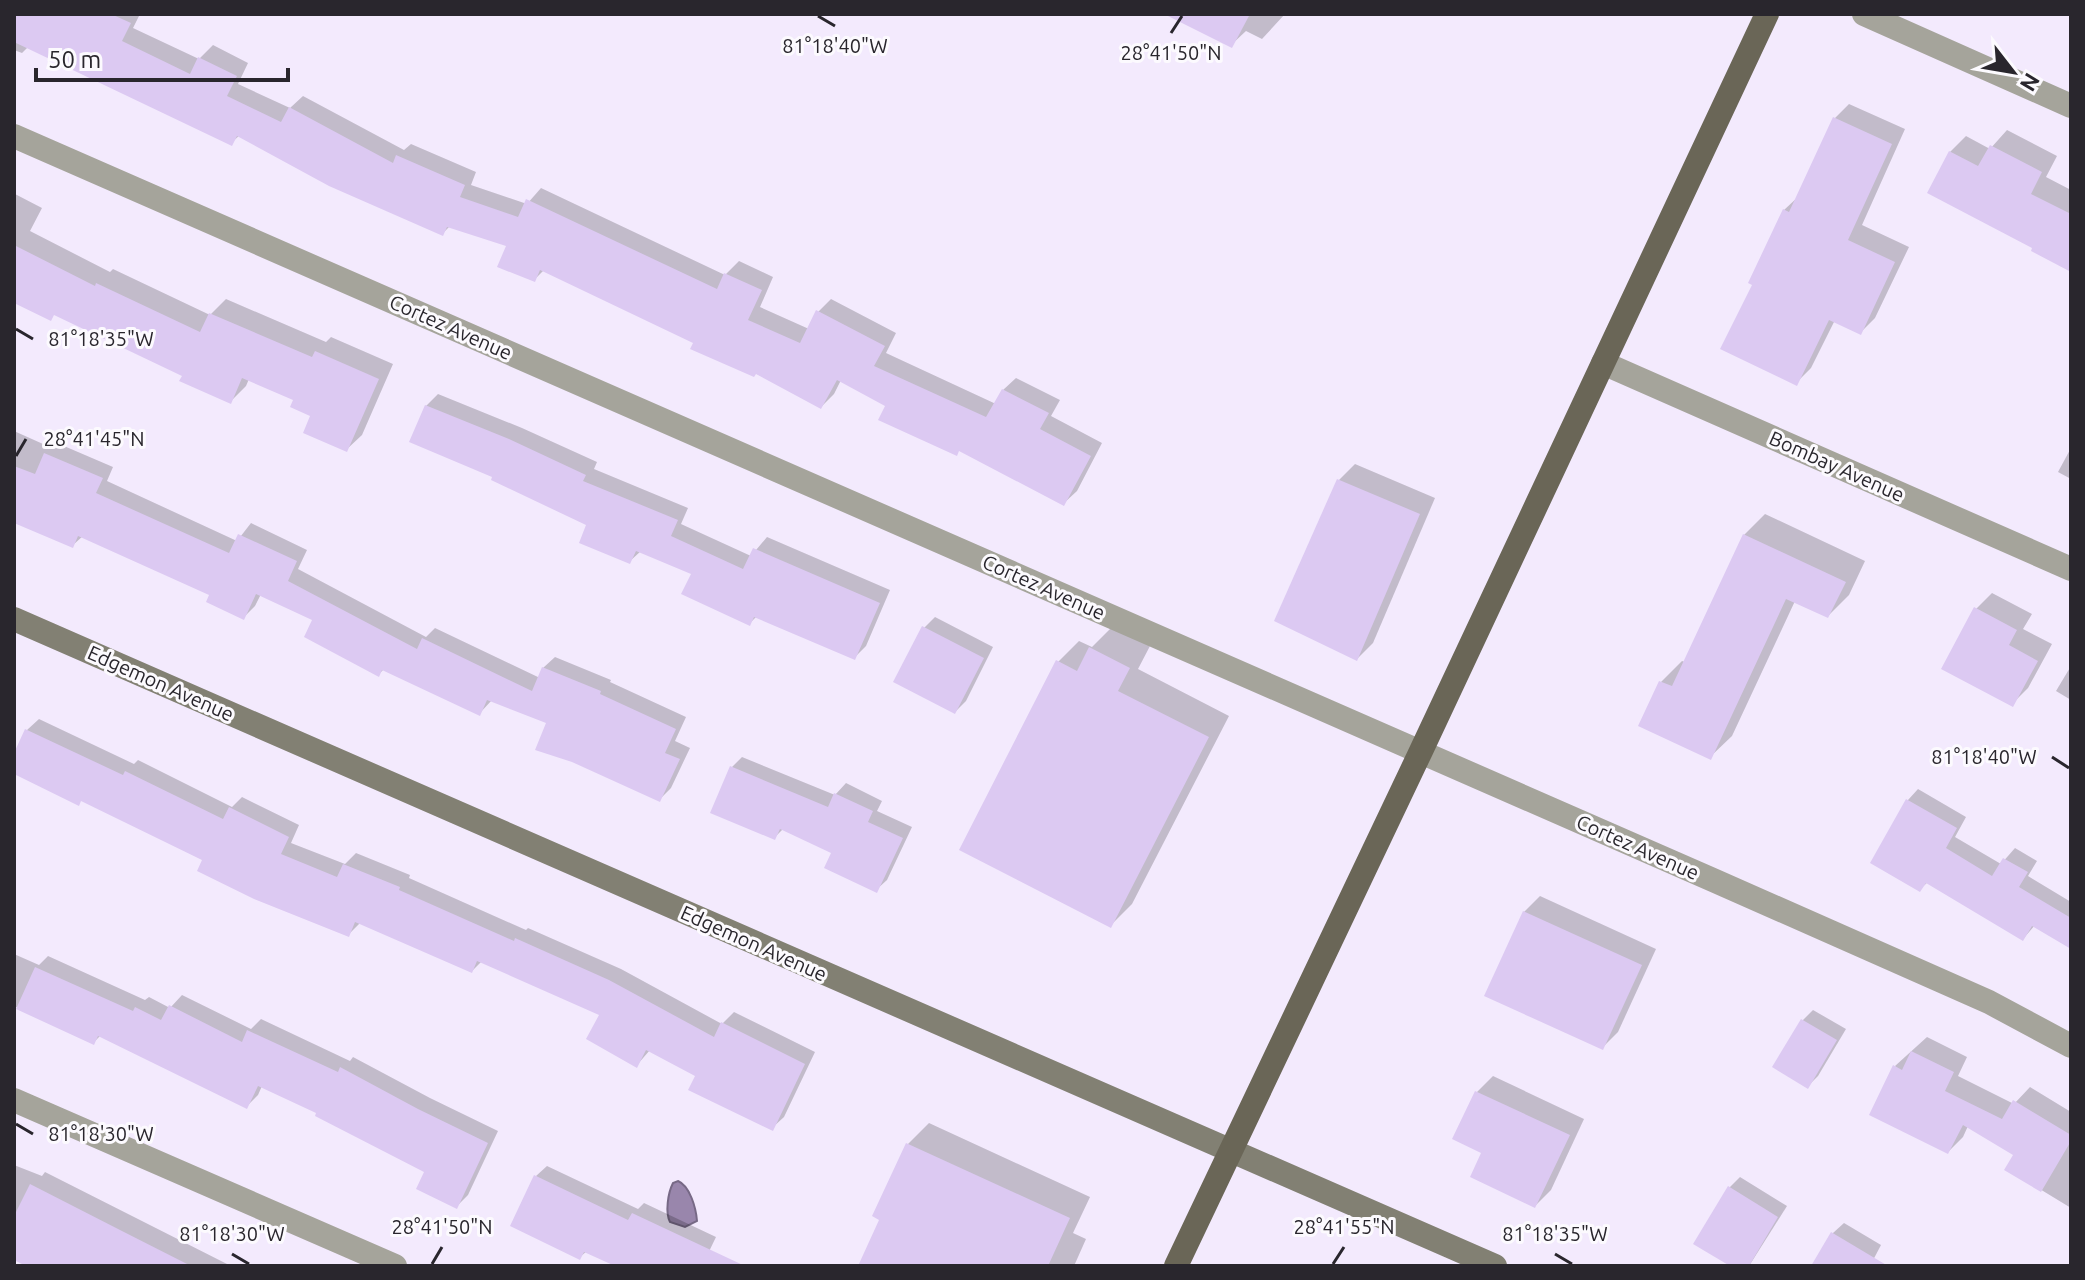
<svg xmlns="http://www.w3.org/2000/svg" width="2085" height="1280" viewBox="0 0 2085 1280" font-family="Ubuntu,sans-serif">
	<style>
		.water { fill: #9986ac; stroke: #776986; stroke-width: 2 }
		.shadow { fill: #0003 }
		.building { fill: #dcc9f2 }
		.lines { fill: none; stroke-linecap: round; stroke-linejoin: round }
		.street { stroke: #a5a49b; stroke-width: 24 }
		.secondary { stroke: #828073; stroke-width: 24 }
		.primary { stroke: #6a6657; stroke-width: 24 }
		.ticks { fill: none; stroke: #29262d; stroke-width: 3 }
		.labels { text-anchor: middle; dominant-baseline: central; stroke-width: 6; stroke-linejoin: round; paint-order: stroke }
		.street-label { font-size: 20px; fill: #29262d; stroke: #fcfafe }
		.ticks-label { font-size: 20px; text-anchor: middle; fill: #29262d; stroke: #fcfafe; stroke-width: 6; stroke-linejoin: round; paint-order: stroke }
	</style>
	<rect width="100%" height="100%" fill="#f3eafd"/>
	<path class="water" d="M678,1181C690,1186 696,1208 697,1221L685,1227L670,1222C665,1212 668,1193 673,1183Z"/>
	<g class="shadow">
		<path d="M14,14H140L133,28L199,59L213,45L248,63L238,84L290,108L303,96L404,150L411,144L476,172L471,185L527,204L541,188L725,275L739,261L773,277L760,307L809,329L818,312L831,299L896,333L886,353L996,404L1003,390L1016,378L1060,400L1051,416L1102,443L1077,491L1064,503L841,380L834,394L821,407L695,342L544,270L534,280L509,245L450,226L443,233L240,135L231,143L28,47L22,53L14,50Z"/>
		<path d="M1169,14H1285L1262,39L1246,31L1231,45Z"/>
		<path d="M1849,104L1905,129L1862,225L1909,247L1875,318L1861,332L1835,320L1811,368L1796,383L1754,284L1784,210L1799,196L1834,119Z"/>
		<path d="M2007,130L2057,156L2046,177L2071,190V269L2035,247L1950,152L1966,136L1990,149Z"/>
		<path d="M15,194L42,208L30,231L110,272L113,269L210,315L226,299L326,342L331,337L393,364L362,435L346,450L296,399L249,379L246,386L231,401L184,375L55,314L14,300Z"/>
		<path d="M438,394L522,428L597,462L594,469L688,508L681,524L751,556L767,537L890,590L866,646L854,658L757,616L750,623L693,573L641,551L630,561L589,524L494,476L426,406Z"/>
		<path d="M14,431L52,448L57,443L113,467L107,481L237,541L251,523L307,550L298,569L426,637L435,628L540,678L543,668L555,657L611,680L610,682L686,717L675,741L690,748L671,788L659,800L548,722L492,700L479,714L384,669L379,674L315,619L261,594L255,606L244,617L212,594L83,536L73,545L14,520Z"/>
		<path d="M2071,448V479L2058,472Z"/>
		<path d="M1355,464L1435,498L1373,643L1357,659L1276,620L1339,480Z"/>
		<path d="M1765,514L1865,561L1849,595L1828,616L1795,601L1732,736L1710,757L1661,682L1682,661L1685,662L1744,535Z"/>
		<path d="M1992,593L2032,614L2023,629L2052,644L2028,688L2012,704L1976,609Z"/>
		<path d="M935,617L993,647L966,701L955,712L924,628Z"/>
		<path d="M1112,627L1150,646L1138,669L1229,716L1132,904L1111,925L1058,662L1079,641L1092,647Z"/>
		<path d="M2071,666V700L2056,691Z"/>
		<path d="M39,719L134,764L138,760L232,807L242,797L299,825L291,843L345,864L356,853L410,875L409,878L526,930L528,928L621,969L722,1024L734,1012L815,1052L784,1117L772,1128L698,1075L650,1050L637,1065L602,1014L482,961L472,971L361,922L349,934L83,799L14,772V758L27,730Z"/>
		<path d="M742,757L835,795L846,783L882,801L877,811L912,827L887,880L876,890L834,852L784,828L774,838L732,767Z"/>
		<path d="M1918,789L1966,817L1955,837L2001,864L2015,848L2037,861L2028,876L2071,902V947L2035,925L2023,939L1928,882L1920,889L1872,862L1908,800Z"/>
		<path d="M1540,896L1656,949L1618,1032L1602,1048L1524,912Z"/>
		<path d="M14,954L39,965L48,956L145,1000L149,997L170,1008L182,995L251,1029L261,1019L350,1061L353,1057L430,1098L498,1131L468,1195L456,1207L426,1172L319,1112L262,1086L258,1095L247,1106L101,1035L94,1042L14,1006Z"/>
		<path d="M1813,1010L1846,1029L1818,1076L1808,1086L1803,1020Z"/>
		<path d="M1927,1037L1967,1057L1958,1076L2014,1104L2030,1087L2071,1112V1208L2007,1169L2015,1154L1968,1126L1963,1137L1948,1152L1895,1066Z"/>
		<path d="M1493,1076L1584,1119L1551,1190L1535,1206L1484,1152L1477,1092Z"/>
		<path d="M929,1123L1090,1197L1073,1233L1086,1239L1074,1266H860L882,1219L908,1144Z"/>
		<path d="M14,1165L42,1176L45,1172L231,1266H30L14,1258Z"/>
		<path d="M547,1166L638,1209L644,1203L716,1237L702,1266H619L587,1251L580,1257L536,1176Z"/>
		<path d="M1740,1177L1787,1206L1749,1266H1733L1729,1188Z"/>
		<path d="M1844,1223L1881,1245L1870,1266H1813L1833,1233Z"/>
	</g>
	<g class="building">
		<path d="M14,14H111L131,23L122,41L190,74L198,57L237,76L227,96L281,122L289,107L393,163L396,155L465,185L460,197L518,217L526,199L717,289L724,273L762,290L748,320L800,343L816,310L885,346L874,366L986,417L1002,389L1049,413L1040,429L1091,456L1064,506L959,451L957,456L878,420L885,406L837,380L821,409L756,374L754,377L690,349L693,343L540,270L535,282L497,267L506,246L447,227L443,236L329,186L237,136L232,146L14,42Z"/>
		<path d="M1164,14H1250L1232,48Z"/>
		<path d="M1833,117L1892,144L1848,240L1895,262L1861,335L1829,320L1797,386L1720,349L1752,285L1748,283L1783,209L1789,212Z"/>
		<path d="M1990,145L2042,172L2031,194L2071,214V272L2031,251L2032,248L1927,193L1949,151L1978,166Z"/>
		<path d="M14,245L95,286L96,283L200,332L209,313L312,357L315,351L379,379L347,452L303,433L310,416L290,407L293,400L242,378L231,404L179,381L182,376L54,315L51,321L14,303Z"/>
		<path d="M425,405L509,439L586,475L583,481L678,520L671,536L743,569L753,548L880,603L855,660L754,617L750,626L681,594L691,574L636,551L630,564L579,543L586,525L491,480L492,477L409,442Z"/>
		<path d="M44,453L103,478L96,493L229,553L238,534L297,561L288,581L417,649L422,638L532,691L542,667L601,691L600,694L676,729L665,753L680,759L660,802L572,762L535,750L546,723L487,700L480,716L382,670L379,677L304,637L312,620L256,594L244,620L206,602L209,595L78,536L73,548L14,523V466L35,474Z"/>
		<path d="M1337,479L1420,514L1357,661L1274,621Z"/>
		<path d="M1743,534L1846,582L1828,618L1786,599L1711,760L1638,726L1659,681L1672,686Z"/>
		<path d="M1974,607L2017,630L2009,645L2038,661L2013,707L1941,669Z"/>
		<path d="M922,626L984,658L955,714L893,682Z"/>
		<path d="M1089,647L1130,668L1118,691L1209,737L1111,928L959,850L1056,660L1077,671Z"/>
		<path d="M25,729L123,775L125,771L223,819L229,807L289,837L281,854L337,877L343,864L400,887L399,890L514,941L515,938L609,980L714,1037L721,1022L805,1064L773,1131L688,1090L695,1076L646,1050L637,1068L586,1039L599,1015L477,961L472,973L355,922L349,937L254,899L197,871L202,860L81,801L79,806L14,774V753Z"/>
		<path d="M730,766L828,807L834,793L873,811L868,822L903,838L877,893L824,868L831,853L780,829L775,840L710,813Z"/>
		<path d="M1906,799L1957,828L1946,848L1992,876L2003,858L2028,872L2019,887L2071,918V949L2032,926L2023,941L1926,883L1920,892L1870,863Z"/>
		<path d="M1523,911L1642,965L1603,1050L1484,996Z"/>
		<path d="M35,967L133,1011L135,1007L161,1020L169,1005L242,1042L247,1030L338,1072L340,1067L418,1109L488,1143L457,1209L416,1189L424,1172L315,1116L316,1113L258,1086L247,1109L98,1036L94,1045L16,1009Z"/>
		<path d="M1801,1019L1837,1040L1808,1089L1772,1067Z"/>
		<path d="M1911,1051L1954,1072L1945,1091L2002,1119L2013,1100L2071,1135V1141L2041,1192L2004,1170L2013,1155L1963,1125L1948,1154L1869,1115L1893,1065L1902,1070Z"/>
		<path d="M1475,1091L1570,1135L1535,1208L1470,1177L1481,1153L1452,1139Z"/>
		<path d="M906,1143L1070,1218L1048,1266H858L879,1220L872,1216Z"/>
		<path d="M534,1175L628,1220L632,1213L745,1266H615L584,1252L580,1260L510,1226Z"/>
		<path d="M30,1184L120,1230L191,1266H26L14,1260V1216Z"/>
		<path d="M1728,1186L1778,1217L1749,1266H1730L1693,1244Z"/>
		<path d="M1831,1232L1888,1266H1811Z"/>
	</g>
	<g class="lines">
		<g class="street">
			<path d="M1864,14L2071,106"/>
			<path d="M14,136L1713,880L1989,1002L2071,1046"/>
			<path d="M1603,363L2071,569"/>
			<path d="M14,1100L395,1266"/>
		</g>
		<path class="secondary" d="M14,619L1495,1266"/>
		<path class="primary" d="M1176,1266L1421,751L1767,14"/>
	</g>
	<path class="ticks" d="M818,16L835,26M1171,33L1182,16M16,329L33,339M16,456L26,439M2052,757L2069,768M16,1124L33,1134M232,1254L249,1264M1555,1254L1572,1264M432,1264L442,1247M1333,1264L1344,1247"/>
	<g class="labels">
		<g class="street-label">
			<text transform="translate(451 327) rotate(24)">Cortez Avenue</text>
			<text transform="translate(1837 466) rotate(24)">Bombay Avenue</text>
			<text transform="translate(1044 587) rotate(24)">Cortez Avenue</text>
			<text transform="translate(161 683) rotate(24)">Edgemon Avenue</text>
			<text transform="translate(1638 847) rotate(24)">Cortez Avenue</text>
			<text transform="translate(754 943) rotate(24)">Edgemon Avenue</text>
		</g>
	</g>
	<g class="ticks-label">
		<text x="835" y="53">81°18'40"W</text>
		<text x="1171" y="60">28°41'50"N</text>
		<text x="101" y="346">81°18'35"W</text>
		<text x="94" y="446">28°41'45"N</text>
		<text x="1984" y="764">81°18'40"W</text>
		<text x="101" y="1141">81°18'30"W</text>
		<text x="442" y="1234">28°41'50"N</text>
		<text x="1344" y="1234">28°41'55"N</text>
		<text x="232" y="1241">81°18'30"W</text>
		<text x="1555" y="1241">81°18'35"W</text>
	</g>
	<rect width="2085" height="1280" fill="none" stroke="#29262d" stroke-width="32"/>
	<g transform="translate(2013 72) rotate(121)" stroke="#fcfafe" stroke-width="6" paint-order="stroke">
	<path d="M0-6L14 30L0 20L-14 30Z" fill="#29262d"/>
	<text y="-12" font-size="22" font-weight="bold" text-anchor="middle" fill="#29262d">N</text>
	</g>
	<path d="M36 68v12h252v-12" fill="none" stroke="#29262d" stroke-width="4"/>
	<text x="48" y="68" font-size="24" fill="#29262d" stroke="#fcfafe" stroke-width="6" paint-order="stroke">50 m</text>
</svg>
